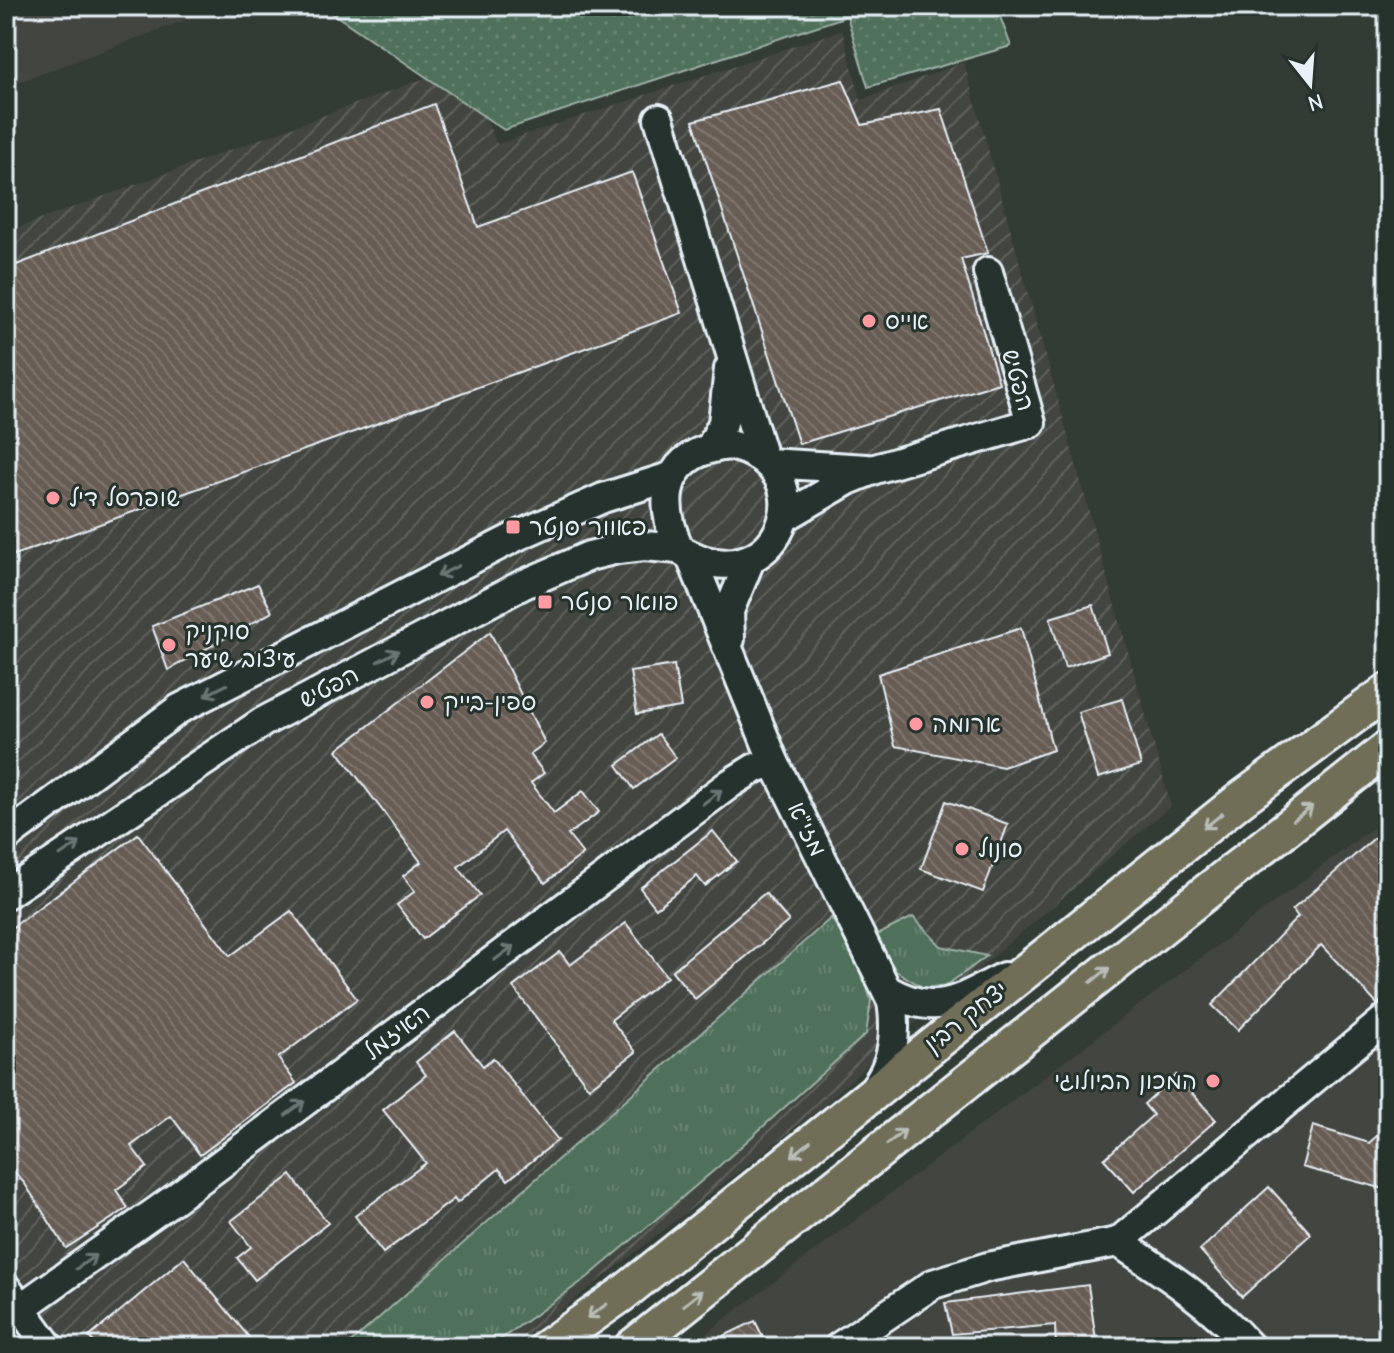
<svg xmlns="http://www.w3.org/2000/svg" width="1394" height="1353" viewBox="0 0 1394 1353" font-family="'Comic Neue','Playpen Sans Hebrew',sans-serif">
	<style>
		.built { fill: #43453f }
		.industrial { fill: url(#industrial-furrows) }
		.grass { fill: url(#grass-dots); stroke: #9cb0a9; stroke-width: 2 }
		.park { fill: url(#park-tufts); stroke: #9cb0a9; stroke-width: 2 }
		.building { fill: url(#building-back-hatch); stroke: #e8f1f8; stroke-width: 2 }
		.lines { fill: none; stroke-linecap: round; stroke-linejoin: round }
		.minor-casing { stroke: #e8f1f8; stroke-width: 34 }
		.major-casing { stroke: #e8f1f8; stroke-width: 40 }
		.minor { stroke: #26332d; stroke-width: 28 }
		.major { stroke: #716e59; stroke-width: 34 }
		.oneway { stroke: #6a7674 }
		.oneway2 { stroke: #b8bdb8 }
		.poi-dot { fill: #ff9aa2; stroke: #26332d; stroke-width: 3 }
		.labels { text-anchor: middle; dominant-baseline: central; stroke-width: 6; stroke-linejoin: round; paint-order: stroke }
		.poi-label { font-size: 24px; fill: #e8f1f8; stroke: #26332d; text-anchor: start }
		.street-label { font-size: 24px; fill: #e8f1f8; stroke: #26332d }
	</style>
	<defs>
		<pattern id="industrial-furrows" width="10" height="10" patternUnits="userSpaceOnUse" patternTransform="scale(2)"><rect width="10" height="10" fill="#43453f"/><path d="M-1 1l2-2M0 10L10 0M9 11l2-2" fill="none" stroke="#5e605c"/></pattern>
		<pattern id="grass-dots" width="8" height="8" patternUnits="userSpaceOnUse" patternTransform="scale(2)"><rect width="8" height="8" fill="#4f705a"/><path d="M2 2h.1M6 6h.1" fill="none" stroke="#688572" stroke-width="1.8" stroke-linecap="round"/></pattern>
		<pattern id="park-tufts" width="24" height="20" patternUnits="userSpaceOnUse" patternTransform="scale(2)"><rect width="24" height="20" fill="#4f705a"/><path d="M3 7l-1-3M5 7V3M7 7l1-3M15 17l-1-3M17 17v-4M19 17l1-3" fill="none" stroke="#688572"/></pattern>
		<pattern id="building-back-hatch" width="6" height="6" patternUnits="userSpaceOnUse" patternTransform="scale(2)"><rect width="6" height="6" fill="#685d55"/><path d="M-1 5l2 2M0 0l6 6M5-1l2 2" fill="none" stroke="#7e756e"/></pattern>
	</defs>
	<rect width="100%" height="100%" fill="#333b35"/>
	<filter id="ink" filterUnits="userSpaceOnUse"><feTurbulence type="fractalNoise" baseFrequency=".0125" numOctaves="2"/><feDisplacementMap in="SourceGraphic" scale="16" xChannelSelector="R" yChannelSelector="G"/><feConvolveMatrix kernelMatrix="1 2 1 2 8 2 1 2 1" color-interpolation-filters="sRGB"/></filter>
	<g filter="url(#ink)">
		<g class="built">
			<path d="M6,6H223L6,87Z"/>
			<path d="M1388,816V1347H688Z"/>
		</g>
		<path class="industrial" d="M842,30L861,100L964,62L1171,806L890,1044L823,1106L514,1347H6V232L461,65L497,144Z"/>
		<path class="grass" d="M322,6H996L1011,46L868,87L847,16L504,130Z"/>
		<g class="park">
			<path d="M913,917L941,946L987,956L947,985L924,988L896,971L875,936Z"/>
			<path d="M831,918L859,961L871,1001L866,1034L718,1167L588,1277L490,1347H346Z"/>
		</g>
		<g class="building">
			<path d="M843,80L862,125L941,109L988,253L961,259L999,383L799,444L693,121Z"/>
			<path d="M434,104L478,227L632,172L682,313L6,558V269Z"/>
			<path d="M258,584L272,612L168,670L152,626Z"/>
			<path d="M1093,605L1108,653L1065,668L1050,618Z"/>
			<path d="M1021,628L1053,750L1003,767L895,746L878,674Z"/>
			<path d="M490,632L545,743L530,754L544,773L531,783L554,813L583,791L599,812L568,835L583,854L545,883L504,831L458,867L480,895L423,939L397,905L415,891L403,876L421,862L337,750Z"/>
			<path d="M674,665L681,707L637,714L630,672Z"/>
			<path d="M1122,699L1141,765L1098,778L1078,712Z"/>
			<path d="M658,734L676,758L634,789L617,765Z"/>
			<path d="M946,801L1008,824L983,892L921,869Z"/>
			<path d="M1388,826V996L1377,1004L1321,945L1238,1030L1212,1005L1298,917L1292,910Z"/>
			<path d="M713,831L737,861L705,886L697,876L656,908L640,888Z"/>
			<path d="M138,834L230,956L291,911L357,999L278,1058L296,1083L200,1155L171,1116L131,1146L147,1167L116,1190L128,1208L66,1248L25,1184L6,1162V1107L14,1101L6,1091V932Z"/>
			<path d="M765,893L789,921L695,999L672,971Z"/>
			<path d="M626,923L667,977L611,1020L636,1052L589,1088L513,987L560,952L570,965Z"/>
			<path d="M455,1031L483,1066L493,1058L558,1140L508,1180L499,1169L457,1203L454,1199L383,1253L355,1216L426,1163L383,1110L426,1075L416,1062Z"/>
			<path d="M1176,1075L1216,1120L1134,1192L1104,1159L1153,1115L1144,1104Z"/>
			<path d="M1313,1126L1369,1143L1388,1126V1190L1302,1167Z"/>
			<path d="M291,1175L328,1223L255,1280L237,1258L251,1247L231,1221Z"/>
			<path d="M1269,1187L1311,1234L1242,1297L1200,1250Z"/>
			<path d="M184,1258L257,1347H98L89,1337Z"/>
			<path d="M1088,1285L1097,1347H1056L1055,1325L952,1334L945,1303Z"/>
			<path d="M755,1321L768,1347H701Z"/>
		</g>
		<g class="lines">
			<g class="minor-casing">
				<g id="minor">
					<path d="M659,119L763,458"/>
					<path d="M729,445C834,467 777,609 679,549C656,497 665,452 729,445Z"/>
					<path d="M711,447L723,423L729,369"/>
					<path d="M768,463L867,469"/>
					<path d="M785,517L848,480L875,469L1031,423L988,272"/>
					<path d="M690,555L774,762L892,1001C897,1033 894,1065 872,1091"/>
					<path d="M730,639L729,611L750,560"/>
					<path d="M6,837L179,709L517,536L603,498L673,476"/>
					<path d="M6,894L263,722L522,585L589,556L618,549L644,546L679,549"/>
					<path d="M887,990C936,1018 958,1000 1004,977"/>
					<path d="M1118,1242C1166,1274 1212,1304 1250,1347"/>
					<path d="M6,1288L49,1347"/>
					<path d="M22,1307L174,1199L731,783L755,768L774,762"/>
					<path d="M839,1347L933,1284L988,1267L1118,1242L1388,1017"/>
				</g>
			</g>
			<g class="major-casing">
				<g id="major">
					<path d="M547,1347L621,1295L1241,799L1388,691"/>
					<path d="M632,1347L1388,748"/>
				</g>
			</g>
			<use href="#minor" class="minor"/>
			<use href="#major" class="major"/>
		</g>
		<defs><path id="oneway-shaft" d="M-6 0H5M1.5-3L5.5 0L1.5 3" fill="none" stroke-width="1.6" stroke-linecap="round" stroke-linejoin="round" transform="scale(2)"/></defs>
		<g class="oneway">
			<use href="#oneway-shaft" transform="translate(448 571) rotate(153)"/>
			<use href="#oneway-shaft" transform="translate(388 656) rotate(-28)"/>
			<use href="#oneway-shaft" transform="translate(216 690) rotate(153)"/>
			<use href="#oneway-shaft" transform="translate(712 797) rotate(-37)"/>
			<use href="#oneway-shaft" transform="translate(70 849) rotate(-34)"/>
			<use href="#oneway-shaft" transform="translate(504 953) rotate(-37)"/>
			<use href="#oneway-shaft" transform="translate(295 1108) rotate(-37)"/>
			<use href="#oneway-shaft" transform="translate(86 1262) rotate(-35)"/>
		</g>
		<g class="oneway2">
			<use href="#oneway-shaft" transform="translate(1303 813) rotate(-38)"/>
			<use href="#oneway-shaft" transform="translate(1213 821) rotate(142)"/>
			<use href="#oneway-shaft" transform="translate(1100 975) rotate(-38)"/>
			<use href="#oneway-shaft" transform="translate(896 1137) rotate(-38)"/>
			<use href="#oneway-shaft" transform="translate(801 1149) rotate(141)"/>
			<use href="#oneway-shaft" transform="translate(693 1298) rotate(-38)"/>
			<use href="#oneway-shaft" transform="translate(597 1311) rotate(145)"/>
		</g>
	</g>
	<g class="poi-dot">
		<circle cx="869" cy="321" r="8"/>
		<circle cx="53" cy="498" r="8"/>
		<rect x="505" y="519" width="16" height="16" rx="4"/>
		<rect x="537" y="594" width="16" height="16" rx="4"/>
		<circle cx="169" cy="645" r="8"/>
		<circle cx="427" cy="702" r="8"/>
		<circle cx="916" cy="724" r="8"/>
		<circle cx="962" cy="849" r="8"/>
		<circle cx="1213" cy="1081" r="8"/>
	</g>
	<g class="labels">
		<g class="poi-label">
			<text x="885" y="321">אייס</text>
			<text x="69" y="498">שופרסל דיל</text>
			<text x="529" y="527">פאוור סנטר</text>
			<text x="561" y="602">פוואר סנטר</text>
			<text x="185" y="631">סוקניק<tspan x="185" dy="28">עיצוב שיער</tspan></text>
			<text x="443" y="702">ספין-בייק</text>
			<text x="932" y="724">ארומה</text>
			<text x="978" y="849">סונול</text>
			<text x="1197" y="1081" text-anchor="end">המכון הביולוגי</text>
		</g>
		<g class="street-label">
			<text transform="translate(1018 380) rotate(74)">הפטיש</text>
			<text transform="translate(329 687) rotate(-28)">הפטיש</text>
			<text transform="translate(807 829) rotate(64)">מזי"א</text>
			<text transform="translate(966 1017) rotate(-38)">יצחק רבין</text>
			<text transform="translate(397 1032) rotate(-37)">האיזמל</text>
		</g>
	</g>
	<rect width="1394" height="1353" fill="none" stroke="#26332d" stroke-width="32"/>
	<rect x="16" y="16" width="1362" height="1321" fill="none" stroke="#e8f1f8" stroke-width="3" filter="url(#ink)"/>
	<g transform="translate(1310 84) rotate(163)" stroke="#26332d" stroke-width="6" paint-order="stroke">
	<path d="M0-6L14 30L0 20L-14 30Z" fill="#e8f1f8"/>
	<text y="-12" font-size="22" font-weight="bold" text-anchor="middle" fill="#e8f1f8">N</text>
	</g>
</svg>
